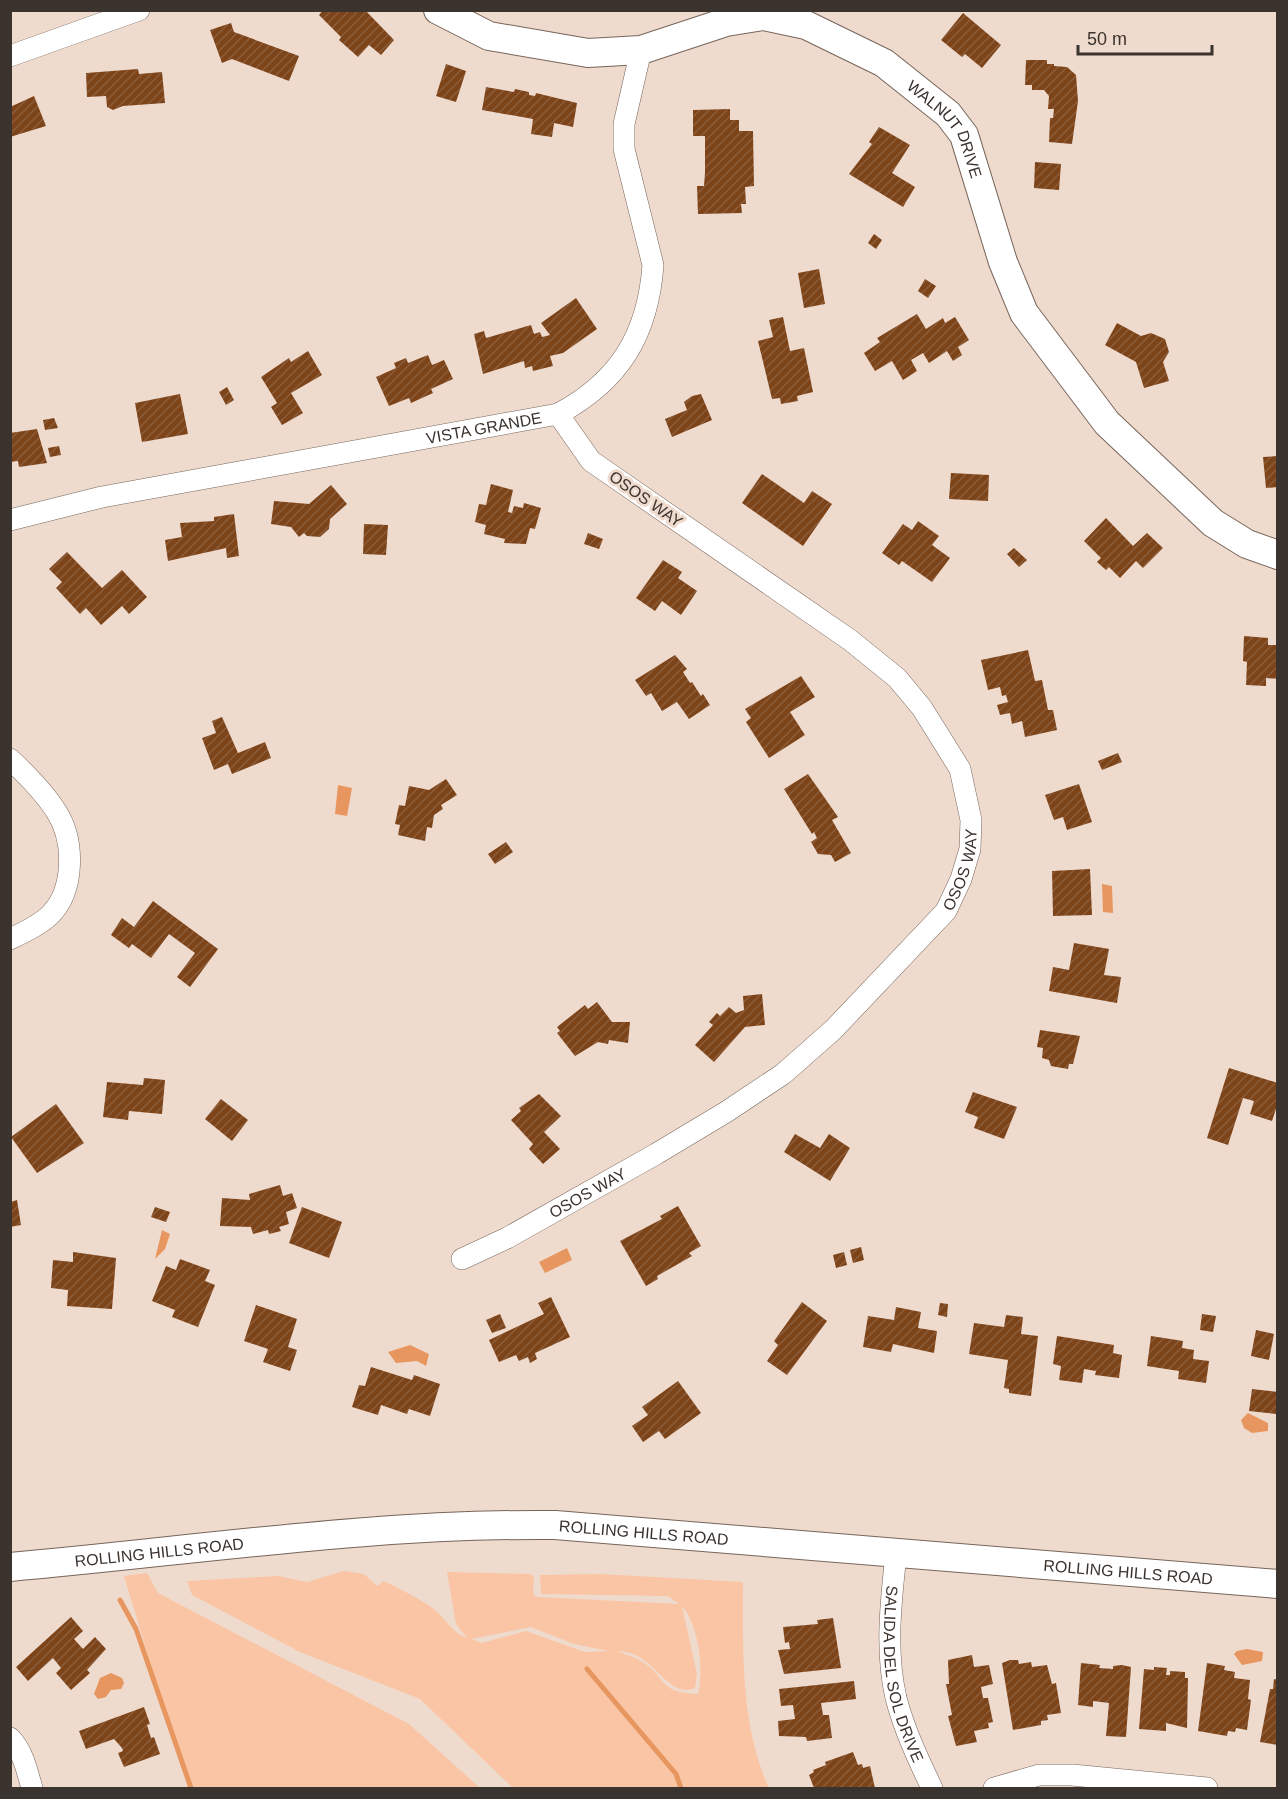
<svg xmlns="http://www.w3.org/2000/svg" width="1288" height="1799" viewBox="0 0 1288 1799" font-family="Helvetica,sans-serif">
	<style>
		.grass { fill: #fac5a4; fill-rule: evenodd }
		.water { fill: #e79660 }
		.lines { fill: none; stroke-linecap: round; stroke-linejoin: round }
		.stream { stroke: #e79660; stroke-width: 5 }
		.building { fill: url(#building-hatch) }
		.street-casing { stroke: #77655a; stroke-width: 22 }
		.secondary-casing { stroke: #77655a; stroke-width: 30 }
		.street { stroke: #fff; stroke-width: 21 }
		.secondary { stroke: #fff; stroke-width: 28 }
		.labels { text-anchor: middle; dominant-baseline: central; stroke-width: 6; stroke-linejoin: round; paint-order: stroke }
		.street-label { font-size: 16px; fill: #3b332e; stroke: #efdbce }
	</style>
	<defs>
		<pattern id="building-hatch" width="6" height="6" patternUnits="userSpaceOnUse" patternTransform="scale(1.5)"><rect width="6" height="6" fill="#7e4419"/><path d="M-1 1l2-2M0 6l6-6M5 7l2-2" fill="none" stroke="#8c5d3a"/></pattern>
	</defs>
	<rect width="100%" height="100%" fill="#efdbce"/>
	<g class="grass">
		<path d="M344,1571L364,1574L377,1586L384,1581C401,1590 420,1598 435,1610C447,1620 452,1633 467,1638L456,1624L447,1572L529,1574L534,1576L533,1593L536,1597L679,1604L668,1596L541,1594L540,1575L600,1574L743,1582C743,1651 740,1724 769,1788H513L420,1699L300,1652L192,1595L187,1581L278,1576L307,1582ZM682,1606C699,1626 704,1669 698,1694C656,1693 667,1675 639,1660C632,1656 624,1654 617,1651C654,1650 666,1700 695,1688L697,1674ZM531,1627L574,1644L609,1651L585,1652L526,1631L482,1643L471,1639Z"/>
		<path d="M147,1573L158,1593L409,1724L480,1788H188L124,1576Z"/>
	</g>
	<g class="water">
		<path d="M338,785L352,788L347,816L335,814Z"/>
		<path d="M1102,884L1112,886L1113,913L1103,912Z"/>
		<path d="M162,1230L170,1234L165,1249L155,1259Z"/>
		<path d="M567,1248L572,1260L545,1273L539,1262Z"/>
		<path d="M410,1345L429,1354L426,1366L417,1361L396,1363L388,1352Z"/>
		<path d="M1248,1413L1268,1423V1431L1252,1433L1244,1428L1241,1420Z"/>
		<path d="M1247,1649L1263,1652L1262,1661L1242,1665L1234,1654L1237,1651Z"/>
		<path d="M111,1673L122,1678L124,1683L121,1689L111,1690L106,1697L98,1699L94,1694L100,1678Z"/>
	</g>
	<g class="lines">
		<g class="stream">
			<path d="M120,1600L136,1629L191,1788"/>
			<path d="M587,1669L676,1774L681,1788"/>
		</g>
	</g>
	<g class="building">
		<path d="M323,10H365L394,40L381,55L369,45L358,57L339,40L341,37L319,15Z"/>
		<path d="M963,13L1001,45L982,68L965,54L962,57L941,40Z"/>
		<path d="M231,23L234,32L299,56L289,81L232,59L222,63L210,30Z"/>
		<path d="M1026,60H1047V64H1054V66L1067,67L1076,75L1078,101L1072,144L1049,142L1050,118H1053L1054,109H1048L1049,96L1044,90H1032V85H1025Z"/>
		<path d="M446,64L466,71L456,102L436,96Z"/>
		<path d="M138,69L139,74L162,72L165,103L123,106L113,110L107,107L106,96L87,97L86,73Z"/>
		<path d="M486,87L514,92L515,89L529,92V95L535,96L536,93L577,103L573,127L554,123L552,137L531,134L533,119L482,110Z"/>
		<path d="M34,96L46,126L10,137V107Z"/>
		<path d="M730,109V120H739V131H753L754,186L745,187L746,204H741L742,213L698,214L697,186H704L705,172V136H693V110Z"/>
		<path d="M879,127L910,145L892,173L915,187L903,207L849,174L872,144L869,142Z"/>
		<path d="M1035,162L1061,164L1059,190L1034,188Z"/>
		<path d="M874,234L882,240L876,249L868,243Z"/>
		<path d="M819,269L825,304L804,308L798,273Z"/>
		<path d="M925,279L936,286L928,298L918,291Z"/>
		<path d="M576,298L597,329L563,353L550,356L553,366L533,371L532,366L525,368L524,361L483,374L474,334L484,331L486,338L531,325L534,334L540,332L542,337L550,335L541,323Z"/>
		<path d="M917,314L926,329L943,318L945,323L955,317L969,340L958,347L962,355L953,361L947,351L929,363L923,353L911,360L917,371L903,380L892,361L875,371L864,353L880,342L877,338Z"/>
		<path d="M783,317L790,351L804,348L813,392L797,396L798,401L781,404L780,398L772,399L758,341L773,337L769,320Z"/>
		<path d="M1117,323L1141,336L1151,333L1165,339L1169,352L1163,362L1169,381L1144,388L1136,362L1105,345Z"/>
		<path d="M308,351L322,375L291,393L303,413L282,425L271,407L277,403L261,377L289,358L291,362Z"/>
		<path d="M428,355L432,365L444,360L453,379L431,389L433,393L411,403L409,398L389,406L376,377L396,368L394,363L406,358L408,363Z"/>
		<path d="M227,387L234,400L226,405L219,392Z"/>
		<path d="M180,394L188,434L142,442L135,403Z"/>
		<path d="M701,394L712,420L672,437L665,419L687,410L684,402L692,396Z"/>
		<path d="M54,418L58,428L45,430L43,420Z"/>
		<path d="M37,429L47,463L19,467L18,461L10,462V433Z"/>
		<path d="M59,446L61,455L50,457L48,448Z"/>
		<path d="M1278,456V487L1266,488L1263,457Z"/>
		<path d="M951,473L989,475L988,501L949,499Z"/>
		<path d="M762,474L804,503L812,491L832,504L803,546L742,503Z"/>
		<path d="M491,484L513,490L508,512L512,513L514,506L523,508L524,503L541,508L535,529L530,528L526,544L504,543L505,539L484,534L486,525L475,522L479,504L486,505Z"/>
		<path d="M331,485L347,504L330,519L329,529L320,537L307,536L304,533L299,537L291,527L271,524L274,501L309,504Z"/>
		<path d="M234,514L239,556L227,558L226,548L168,561L165,540L182,537L180,523L214,521V517Z"/>
		<path d="M1106,518L1133,546L1147,533L1163,548L1143,568L1136,561L1120,578L1109,567L1106,570L1097,562L1101,558L1084,541Z"/>
		<path d="M918,521L939,536L932,545L950,558L932,582L902,561L899,565L882,553L903,524L912,530Z"/>
		<path d="M364,524L388,525L386,555L363,554Z"/>
		<path d="M588,533L603,539L599,549L584,544Z"/>
		<path d="M1014,548L1027,560L1019,567L1007,554Z"/>
		<path d="M67,552L102,588L122,570L147,597L129,614L122,606L101,625L86,608L80,614L56,588L62,582L49,569Z"/>
		<path d="M663,560L682,572L678,578L697,591L681,615L662,601L655,611L636,598Z"/>
		<path d="M1244,636L1268,638V645H1278V679L1266,678V686L1246,685L1247,662L1243,661Z"/>
		<path d="M1028,650L1035,681L1042,680L1048,710H1053L1057,730L1025,737L1022,721L1012,724L1010,713L1000,715L997,705L1008,702L1006,695L1002,696L1000,687L988,690L981,660Z"/>
		<path d="M675,655L687,669L683,672L690,683L692,682L701,696L703,694L710,705L689,719L677,702L662,711L651,693L646,696L635,680Z"/>
		<path d="M801,676L815,697L790,712L805,735L769,758L746,722L751,718L745,709Z"/>
		<path d="M222,717L238,753L265,742L271,758L232,774L228,764L214,770L202,738L216,733L212,721Z"/>
		<path d="M1118,753L1122,762L1102,770L1098,761Z"/>
		<path d="M808,774L838,817L832,820L851,853L835,862L831,855L818,854L811,842L817,838L814,832L812,834L784,789Z"/>
		<path d="M446,779L457,795L441,805L443,809L434,815L432,828L427,827L425,841L398,835L400,825L395,824L399,805L405,806L409,786L429,790Z"/>
		<path d="M1079,784L1092,822L1067,830L1063,817L1054,820L1045,795Z"/>
		<path d="M506,842L513,852L495,864L488,854Z"/>
		<path d="M1090,869L1092,915L1053,916L1052,871Z"/>
		<path d="M153,901L218,949L190,987L177,977L195,953L169,934L151,958L132,944L129,948L111,935L122,918L134,927Z"/>
		<path d="M1074,943L1109,949L1104,975L1121,977L1117,1003L1049,991L1053,967L1069,970Z"/>
		<path d="M762,994L765,1025L745,1027L714,1062L695,1045L713,1025L709,1022L717,1013L720,1016L729,1007L736,1013L744,1010L743,996Z"/>
		<path d="M597,1002L612,1022H630L628,1043L609,1040L608,1044L598,1042L575,1056L557,1033L560,1031L557,1027L585,1005L588,1009Z"/>
		<path d="M1040,1030L1080,1036L1073,1064H1069L1068,1069L1051,1066L1049,1060L1042,1058L1043,1048L1037,1047Z"/>
		<path d="M1229,1068L1278,1083V1103L1272,1121L1250,1114L1254,1101L1243,1098L1228,1145L1207,1138Z"/>
		<path d="M144,1078L165,1080L162,1114L129,1111L128,1120L103,1117L107,1082L143,1085Z"/>
		<path d="M973,1092L1017,1107L1004,1139L974,1128L978,1117L965,1112Z"/>
		<path d="M539,1094L561,1116L544,1132L560,1149L543,1164L529,1149L533,1144L511,1120L521,1111L519,1108Z"/>
		<path d="M221,1099L248,1120L232,1141L205,1119Z"/>
		<path d="M56,1104L84,1143L37,1173L11,1137Z"/>
		<path d="M795,1134L820,1148L829,1134L850,1148L830,1181L784,1152Z"/>
		<path d="M280,1185L283,1196L292,1193L297,1208L286,1212L289,1224L279,1227L281,1231L269,1234L268,1230L253,1234L251,1227L220,1226L222,1198L250,1200L249,1194Z"/>
		<path d="M17,1200L21,1225L10,1227V1202Z"/>
		<path d="M678,1206L701,1246L689,1253L692,1256L657,1276L658,1279L646,1286L620,1241L662,1219L660,1216Z"/>
		<path d="M155,1207L170,1212L166,1222L151,1217Z"/>
		<path d="M302,1207L342,1222L329,1258L289,1243Z"/>
		<path d="M861,1247L864,1260L853,1263L850,1250Z"/>
		<path d="M73,1252L116,1258L112,1309L67,1306L68,1290L51,1288L53,1260L73,1262Z"/>
		<path d="M844,1252L847,1265L836,1268L833,1255Z"/>
		<path d="M180,1259L210,1270L205,1281L215,1285L198,1327L172,1317L175,1310L152,1301L166,1266L176,1270Z"/>
		<path d="M551,1297L570,1337L535,1353L537,1359L530,1363L528,1357L519,1361L516,1355L499,1362L489,1340L544,1314L538,1303Z"/>
		<path d="M802,1302L827,1321L787,1375L767,1361L778,1345L774,1341Z"/>
		<path d="M940,1303L948,1304L947,1317L938,1315Z"/>
		<path d="M256,1305L297,1319L288,1347L297,1350L290,1371L263,1362L268,1349L244,1341Z"/>
		<path d="M896,1307L921,1312L918,1328L937,1331L934,1353L893,1344L891,1352L863,1347L868,1316L894,1320Z"/>
		<path d="M500,1314L506,1328L492,1333L486,1320Z"/>
		<path d="M1202,1314L1216,1316L1213,1332L1200,1330Z"/>
		<path d="M1006,1315L1023,1317L1021,1334L1038,1336L1031,1396L1009,1393V1389L1004,1388L1008,1360L969,1354L974,1323L1004,1327Z"/>
		<path d="M1256,1330L1274,1334L1269,1360L1251,1356Z"/>
		<path d="M1057,1336L1114,1345L1113,1353L1122,1355L1119,1378L1095,1375L1096,1371L1084,1369L1082,1383L1059,1380L1061,1366L1053,1364Z"/>
		<path d="M1151,1336L1183,1341L1182,1348L1194,1350L1193,1359L1209,1361L1206,1383L1178,1379L1179,1371L1147,1366Z"/>
		<path d="M371,1367L412,1380L414,1375L440,1384L430,1416L409,1409L407,1414L381,1405L378,1415L352,1407L359,1385L365,1386Z"/>
		<path d="M678,1381L701,1413L665,1439L659,1431L643,1442L632,1426L648,1415L642,1407Z"/>
		<path d="M1252,1389L1278,1392L1276,1414L1249,1411Z"/>
		<path d="M71,1617L83,1631L74,1639L83,1649L95,1637L106,1649L87,1670L90,1673L71,1690L56,1673L61,1668L53,1658L28,1681L16,1667Z"/>
		<path d="M833,1618L841,1668L784,1674L778,1650L790,1649L789,1642L785,1643L783,1627L818,1624L817,1620Z"/>
		<path d="M972,1655L974,1667L989,1665L993,1684L981,1687L983,1698H988L993,1722L988,1723L989,1728L974,1731L977,1742L956,1746L948,1716L952,1715L946,1684H949L948,1660Z"/>
		<path d="M1010,1660H1018L1019,1664L1031,1662L1032,1667L1047,1665L1052,1684L1056,1683L1061,1713L1047,1715L1048,1720L1041,1721V1725L1013,1730L1002,1663Z"/>
		<path d="M1081,1663L1100,1665L1099,1668L1113,1669V1666L1122,1665L1131,1667L1126,1737L1106,1736L1109,1703L1093,1701V1707L1078,1705Z"/>
		<path d="M1207,1663L1225,1666L1224,1670L1235,1672L1234,1678L1250,1680L1248,1699L1251,1700L1247,1730L1236,1728L1235,1732L1228,1731L1227,1736L1198,1731Z"/>
		<path d="M1154,1667L1167,1668L1166,1675H1170V1671L1185,1672V1678H1188L1187,1728L1166,1723V1731L1139,1729L1144,1669L1154,1670Z"/>
		<path d="M1274,1679L1278,1680V1745L1260,1742L1270,1689H1273Z"/>
		<path d="M854,1681L856,1699L821,1703L823,1715H829L832,1738L807,1741L806,1737L779,1736L778,1721L795,1719L793,1705L781,1706L779,1689Z"/>
		<path d="M144,1707L150,1724L147,1725L151,1738L154,1737L160,1754L124,1767L118,1753L123,1751L122,1748L114,1739L86,1749L79,1731Z"/>
		<path d="M853,1752L858,1765L862,1764L863,1768L870,1766L875,1788H814L809,1775L814,1772L813,1770L826,1765L825,1762Z"/>
	</g>
	<g class="lines">
		<g class="street-casing">
			<g id="street">
				<path d="M10,56L139,10"/>
				<path id="s1" d="M10,520L102,497L558,414C620,381 648,334 653,265L624,149V124L641,50"/>
				<path d="M10,759C27,775 44,792 56,811C75,840 75,890 50,915C40,925 23,933 10,939"/>
				<path id="s2" d="M462,1259L507,1238L656,1154L726,1112L783,1074L833,1030L946,911L961,879L970,849L971,820L960,769L922,708L897,678L850,640L591,461L558,414"/>
				<path id="s3" d="M896,1554C891,1601 885,1651 896,1698C904,1729 918,1759 932,1788"/>
				<path d="M10,1738C23,1751 27,1771 32,1788"/>
				<path d="M994,1788L1039,1775H1072L1207,1788"/>
			</g>
		</g>
		<g class="secondary-casing">
			<g id="secondary">
				<path id="s4" d="M438,10L489,36L588,53L641,50L726,22L763,16L806,25L884,63L948,114L964,135L1003,262L1024,313L1107,423L1213,523L1247,544L1278,555"/>
				<path id="s5" d="M10,1567C191,1551 373,1523 555,1525L1278,1584"/>
			</g>
		</g>
		<use href="#street" class="street"/>
		<use href="#secondary" class="secondary"/>
	</g>
	<g class="labels">
		<g class="street-label">
			<text stroke="none"><textPath href="#s4" startOffset="561">WALNUT DRIVE</textPath></text>
			<text stroke="none"><textPath href="#s1" startOffset="483">VISTA GRANDE</textPath></text>
			<text transform="translate(646 499) rotate(35)">OSOS WAY</text>
			<text stroke="none"><textPath href="#s2" startOffset="646">OSOS WAY</textPath></text>
			<text stroke="none"><textPath href="#s2" startOffset="142">OSOS WAY</textPath></text>
			<text stroke="none"><textPath href="#s5" startOffset="636">ROLLING HILLS ROAD</textPath></text>
			<text stroke="none"><textPath href="#s5" startOffset="150">ROLLING HILLS ROAD</textPath></text>
			<text stroke="none"><textPath href="#s5" startOffset="1122">ROLLING HILLS ROAD</textPath></text>
			<text stroke="none"><textPath href="#s3" startOffset="122">SALIDA DEL SOL DRIVE</textPath></text>
		</g>
	</g>
	<rect width="1288" height="1799" fill="none" stroke="#3b332e" stroke-width="24"/>
	<path d="M1078 45v9h134v-9" fill="none" stroke="#3b332e" stroke-width="3"/>
	<text x="1087" y="45" font-size="18" fill="#3b332e" stroke="#efdbce" stroke-width="4.5" paint-order="stroke">50 m</text>
</svg>
